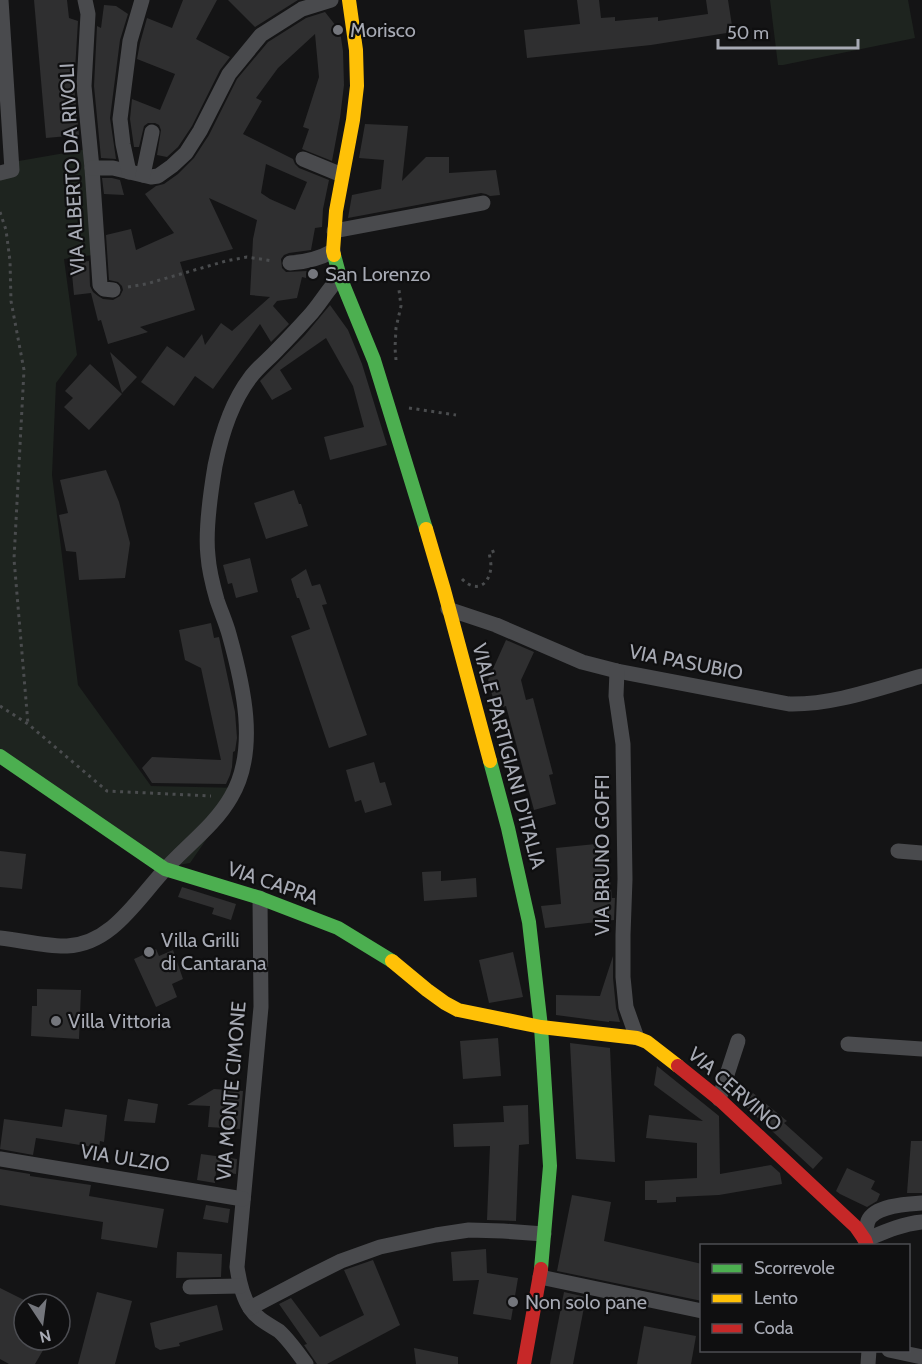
<svg xmlns="http://www.w3.org/2000/svg" width="922" height="1364" viewBox="0 0 922 1364" font-family="Cabin,sans-serif">
	<style>
		.green { fill: #1e241f }
		.building { fill: #2f2f30; fill-rule: evenodd }
		.lines { fill: none; stroke-linecap: round; stroke-linejoin: round }
		.path { stroke: #4a4c4e; stroke-width: 3; stroke-dasharray: 3 4.5; stroke-linecap: butt }
		.street { stroke: #494a4d; stroke-width: 15 }
		.fast { stroke: #4caf50; stroke-width: 14 }
		.slow { stroke: #ffc107; stroke-width: 14 }
		.jam { stroke: #c62828; stroke-width: 14 }
		.poi-dot { fill: #74767c; stroke: #0f0f10; stroke-width: 2 }
		.labels { text-anchor: middle; dominant-baseline: central; stroke-width: 4.5; stroke-linejoin: round; paint-order: stroke }
		.poi-label { font-size: 20px; fill: #a7aab4; stroke: #0f0f10; text-anchor: start }
		.street-label { font-size: 20px; fill: #a7aab4; stroke: #0f0f10 }
	</style>
	<rect width="100%" height="100%" fill="#141415"/>
	<g class="green">
		<path d="M770,0H908L915,38L783,65H778Z"/>
		<path d="M88,149L93,255L64,259L77,355L56,383L52,475L78,685L151,786L242,788L190,863L166,867L0,749V175L13,162Z"/>
	</g>
	<g class="building">
		<path d="M34,0H67L69,18L78,21L74,86L79,135L46,138Z"/>
		<path d="M183,0H217L196,39L230,57L220,70L192,126L178,147L167,157L157,155L161,130L159,125L155,123H148L144,126L139,147H134L130,119L132,99L160,110L175,74L137,59L140,43L147,18L172,28Z"/>
		<path d="M228,0H298L255,27Z"/>
		<path d="M577,0H599L601,18L615,17V21L658,17V21L708,14L706,0H728L733,32L651,45L527,58L524,30L580,24Z"/>
		<path d="M104,5L116,6L128,14L120,40L110,118L116,159L101,158L94,86L97,26L101,28Z"/>
		<path d="M325,12L340,31L343,51L344,85L340,118L332,161L302,149L309,129L303,127L319,77L315,34L278,68L256,98L262,101L243,134L293,159L295,164L299,168L329,180L323,209L322,227L315,228L311,250L289,253L284,255L281,259L282,268L286,272L307,271L306,278L302,277L297,298L277,301L273,306L289,324L271,342L260,324L213,389L195,376L174,406L141,382L167,346L184,358L202,334L205,345L221,323L232,331L270,297L250,295L253,239L257,220L209,198L233,249L180,262L195,310L140,327L148,332L108,344L101,320L98,321L91,293L74,295L71,263L89,261L90,286L93,292L98,296L103,299L113,300L120,296L123,290L122,286L118,282L109,280L106,235L131,229L136,250L174,233L145,194L156,186L164,184L178,174L194,158L209,135L237,79L268,42L306,18ZM266,164L307,182L295,210L270,199L261,193Z"/>
		<path d="M365,124L408,126L402,181L426,157H449V173L496,170L500,195L490,196L486,194L481,193L348,218L352,195L381,189L384,160L359,158Z"/>
		<path d="M102,178H112L120,180L124,195L104,194Z"/>
		<path d="M330,305L348,330L362,364L387,445L330,460L324,437L364,427L353,386L326,338L280,370L292,389L272,400L260,381L305,335Z"/>
		<path d="M110,352L137,377L122,393Z"/>
		<path d="M90,364L122,394L89,430L64,407L73,398L65,391Z"/>
		<path d="M106,470L119,502L130,543L125,578L79,580L76,552L66,551L59,515L68,513L60,480Z"/>
		<path d="M294,490L299,504H301L308,526L266,539L254,503Z"/>
		<path d="M250,558L258,592L236,598L232,583L228,584L223,565Z"/>
		<path d="M306,569L312,586L320,584L327,604L322,605L367,735L329,748L291,636L310,629L299,598H297L291,579Z"/>
		<path d="M211,623L214,638L219,637L235,712L237,738L235,751L233,752L232,767L230,775L226,784L152,783L142,768L152,757L221,760L201,668L185,660L179,630Z"/>
		<path d="M506,640L534,652L521,680L526,700L533,698L553,774L549,775L556,804L534,810L506,706L496,709L488,680Z"/>
		<path d="M374,762L380,783L385,782L392,805L365,813L361,800L355,802L346,770Z"/>
		<path d="M606,843L612,898H615L614,920L545,928L541,906L561,904L556,848Z"/>
		<path d="M0,851L26,854L22,889L0,887Z"/>
		<path d="M441,871V881L476,878L477,897L424,901L422,872Z"/>
		<path d="M182,887L236,904L231,920L212,914L214,908L178,897Z"/>
		<path d="M156,949L159,956L173,950L183,979L172,984L177,997L156,1007L134,959Z"/>
		<path d="M513,952L523,997L489,1003L479,960Z"/>
		<path d="M613,956V978L616,1008L620,1022L609,1021V1022L556,1015V995L600,996Z"/>
		<path d="M37,989L81,990L79,1039L31,1036L32,1006H37Z"/>
		<path d="M498,1038L501,1076L463,1079L460,1041Z"/>
		<path d="M570,1043L610,1048L615,1162L576,1159Z"/>
		<path d="M657,1066L719,1116L720,1174L771,1165L780,1173L782,1184L719,1195L676,1197V1202L657,1203V1200H645V1181L697,1178V1143L646,1138L649,1115L703,1121L654,1085Z"/>
		<path d="M214,1089L243,1091L240,1129L208,1127L210,1106L187,1105Z"/>
		<path d="M753,1093L787,1121L784,1123L823,1158L813,1169L744,1105Z"/>
		<path d="M128,1099L158,1104L155,1123L124,1121Z"/>
		<path d="M528,1105L529,1144L519,1145L516,1221L487,1220L490,1146L454,1147L453,1124L504,1122L503,1106Z"/>
		<path d="M65,1109L107,1115L104,1142L100,1141L99,1148L36,1138L33,1155L0,1149L4,1119L62,1127Z"/>
		<path d="M911,1141H922V1193H907Z"/>
		<path d="M201,1154L237,1159L236,1174L216,1171L215,1183L197,1180Z"/>
		<path d="M847,1168L875,1181L871,1189L880,1194L877,1201L867,1207L840,1194L836,1191Z"/>
		<path d="M0,1169L30,1174V1176L91,1185L89,1196L164,1209L157,1248L101,1239L103,1222L0,1205Z"/>
		<path d="M572,1195L611,1202L604,1241L702,1264V1301L557,1271Z"/>
		<path d="M206,1205L230,1209L228,1223L203,1219Z"/>
		<path d="M486,1249L487,1273L518,1278L511,1320L473,1314L479,1280L453,1281L451,1252Z"/>
		<path d="M177,1252L222,1254L221,1277L176,1278Z"/>
		<path d="M373,1260L400,1325L327,1364H317L304,1345L307,1344L279,1304L291,1298L320,1337L364,1315L344,1270Z"/>
		<path d="M0,1288L24,1300V1340H49L35,1364H9L0,1359Z"/>
		<path d="M97,1292L132,1301L115,1364H78Z"/>
		<path d="M564,1292L586,1297L573,1364H550Z"/>
		<path d="M217,1305L223,1330L179,1343L180,1346L160,1350L155,1347L150,1323Z"/>
		<path d="M644,1326L696,1336L691,1364H637Z"/>
		<path d="M414,1348L458,1357V1364H416Z"/>
	</g>
	<g class="lines">
		<g class="path">
			<path d="M0,212L6,230L10,261L11,301L24,370L14,559L28,724"/>
			<path d="M128,287L146,284L226,261L247,257L273,261"/>
			<path d="M396,360L395,348L396,328L401,306L399,290"/>
			<path d="M409,408L456,415"/>
			<path d="M462,579C476,593 489,586 491,567C491,563 490,557 489,553L497,550"/>
			<path d="M0,706L28,724L107,791L211,796"/>
		</g>
		<g class="street">
			<path d="M85,0L88,14L84,86L92,168L100,285L104,289L113,290"/>
			<path d="M303,159L342,175"/>
			<path d="M92,168H113L151,177L158,176L172,166L186,153L200,131L229,74L261,35L302,9L331,0"/>
			<path d="M129,172L123,144L120,119L130,41L142,0"/>
			<path d="M0,173L12,170L1,0"/>
			<path d="M143,175L152,132"/>
			<path d="M334,231L483,203"/>
			<path d="M290,263C307,262 319,259 333,251"/>
			<path d="M448,609L496,625L582,662L617,671L789,704C834,705 879,688 922,676"/>
			<path d="M617,671L616,696L623,744L625,879L623,935V977L626,1007L637,1038"/>
			<path d="M898,851L922,853"/>
			<path d="M260,898L261,1007L237,1267C239,1281 242,1296 250,1308C257,1319 268,1324 279,1331C289,1340 298,1353 306,1364"/>
			<path d="M0,938C20,940 48,947 67,946C110,944 135,903 161,874C183,848 214,827 231,797C259,750 243,684 229,634C226,623 221,612 217,600C213,586 209,571 208,556C205,531 211,490 215,466C221,436 231,403 250,378C258,367 269,359 278,349C289,338 299,327 309,316C320,304 328,289 340,277"/>
			<path d="M848,1044L922,1049"/>
			<path d="M719,1099L738,1041"/>
			<path d="M0,1159L243,1199"/>
			<path d="M865,1240C866,1234 866,1227 868,1221C875,1205 908,1204 922,1203"/>
			<path d="M865,1240C884,1232 901,1224 922,1222"/>
			<path d="M540,1277L702,1311"/>
			<path d="M190,1287L240,1286"/>
			<path d="M250,1308L309,1277L341,1261L380,1247L436,1235L469,1230L503,1231L544,1234"/>
			<path d="M889,1350L922,1357"/>
			<path d="M868,1364L869,1350"/>
		</g>
		<g class="fast">
			<path d="M334,255L340,277L374,360L426,529"/>
			<path d="M0,756L165,869L260,898L338,928L392,961"/>
			<path d="M490,761L508,828L529,922L541,1027L550,1166L541,1269"/>
		</g>
		<g class="slow">
			<path d="M334,255L333,251L336,211L353,120L357,86L356,50L349,0"/>
			<path d="M426,529L444,590L490,761"/>
			<path d="M392,961L427,990L445,1003L458,1010L541,1027L637,1038L647,1042L678,1066"/>
		</g>
		<g class="jam">
			<path d="M678,1066L719,1099L856,1227L865,1240L867,1246"/>
			<path d="M524,1364L541,1269"/>
		</g>
	</g>
	<g class="poi-dot">
		<circle cx="338" cy="30" r="6"/>
		<circle cx="313" cy="274" r="6"/>
		<circle cx="149" cy="952" r="6"/>
		<circle cx="56" cy="1021" r="6"/>
		<circle cx="513" cy="1302" r="6"/>
	</g>
	<g class="labels">
		<g class="poi-label">
			<text x="350" y="30">Morisco</text>
			<text x="325" y="274">San Lorenzo</text>
			<text x="161" y="940">Villa Grilli<tspan x="161" dy="23">di Cantarana</tspan></text>
			<text x="68" y="1021">Villa Vittoria</text>
			<text x="525" y="1302">Non solo pane</text>
		</g>
		<g class="street-label">
			<text transform="translate(72 169) rotate(-93)">VIA ALBERTO DA RIVOLI</text>
			<text transform="translate(686 662) rotate(11)">VIA PASUBIO</text>
			<text transform="translate(509 756) rotate(75)">VIALE PARTIGIANI D'ITALIA</text>
			<text transform="translate(602 855) rotate(-90)">VIA BRUNO GOFFI</text>
			<text transform="translate(273 883) rotate(19)">VIA CAPRA</text>
			<text transform="translate(735 1089) rotate(41)">VIA CERVINO</text>
			<text transform="translate(231 1091) rotate(-85)">VIA MONTE CIMONE</text>
			<text transform="translate(125 1158) rotate(9)">VIA ULZIO</text>
		</g>
	</g>
	<rect x="700" y="1244" width="210" height="108" fill="#0f0f10" stroke="#4c4d52" stroke-width="1.5"/>
	<rect x="712" y="1264" width="30" height="9" fill="#4caf50" stroke="#4c4d52" stroke-width="1.5"/>
	<text x="754" y="1274" font-size="18" fill="#a7aab4">Scorrevole</text>
	<rect x="712" y="1294" width="30" height="9" fill="#ffc107" stroke="#4c4d52" stroke-width="1.5"/>
	<text x="754" y="1304" font-size="18" fill="#a7aab4">Lento</text>
	<rect x="712" y="1324" width="30" height="9" fill="#c62828" stroke="#4c4d52" stroke-width="1.5"/>
	<text x="754" y="1334" font-size="18" fill="#a7aab4">Coda</text>
	<g transform="translate(42 1322) rotate(167)"><circle r="28" fill="#0f0f10" stroke="#4c4d52" stroke-width="1.5"/>
	<path d="M0-4.5L10 22L0 15L-10 22Z" fill="#74767c"/>
	<text y="-9" font-size="16" font-weight="bold" text-anchor="middle" fill="#a7aab4">N</text>
	</g>
	<path d="M718 39v9h140v-9" fill="none" stroke="#a7aab4" stroke-width="3"/>
	<text x="727" y="39" font-size="18" fill="#a7aab4" stroke="#0f0f10" stroke-width="4.5" paint-order="stroke">50 m</text>
</svg>
